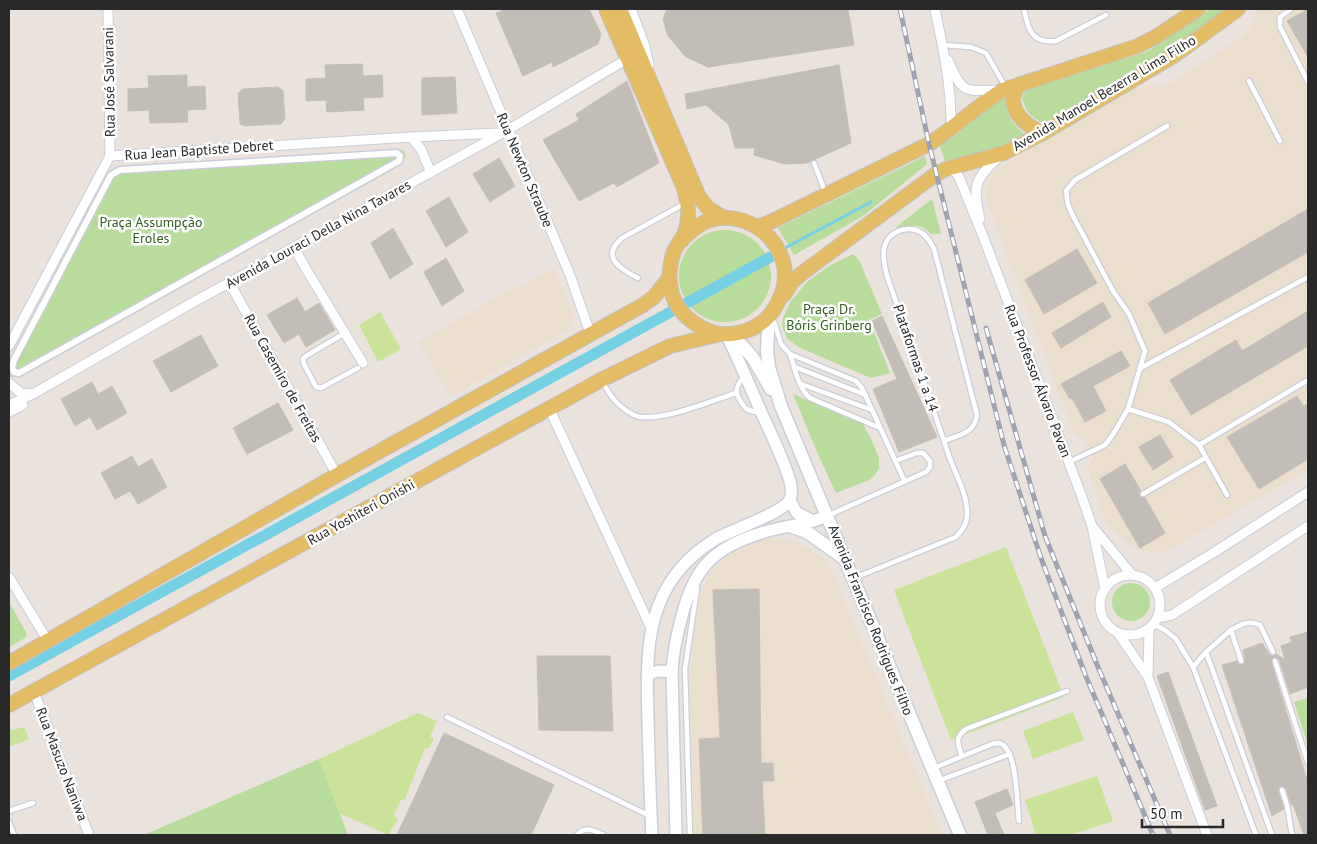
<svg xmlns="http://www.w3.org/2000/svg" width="1317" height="844" viewBox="0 0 1317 844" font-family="'PT Sans',sans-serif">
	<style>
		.education { fill: #eadecc }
		.green { fill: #b8dc9c }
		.pitch { fill: #cae399 }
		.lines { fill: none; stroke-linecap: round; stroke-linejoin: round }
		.stream { stroke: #76d0e4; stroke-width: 3 }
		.canal { stroke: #76d0e4; stroke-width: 11 }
		.building { fill: #c2beb7; stroke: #c5beb5 }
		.service-casing { stroke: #caced9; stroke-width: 7 }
		.pedestrian-casing { stroke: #caced9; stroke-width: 9 }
		.minor-casing { stroke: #caced9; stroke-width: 11 }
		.tertiary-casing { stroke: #caced9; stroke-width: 14 }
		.secondary-casing { stroke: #caced9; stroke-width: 15 }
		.primary-casing { stroke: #c3c3c3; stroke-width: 16 }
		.service { stroke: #fff; stroke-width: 4.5 }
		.pedestrian { stroke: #fff; stroke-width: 6 }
		.minor { stroke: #fff; stroke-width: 9 }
		.tertiary { stroke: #fff; stroke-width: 11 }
		.secondary { stroke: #fff; stroke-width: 12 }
		.primary { stroke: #e4bc66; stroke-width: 14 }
		.rail-casing { stroke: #9fa3b1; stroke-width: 5 }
		.rail { stroke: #fff; stroke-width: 3; stroke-dasharray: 9; stroke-linecap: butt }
		.labels { text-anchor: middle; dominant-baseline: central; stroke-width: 5; stroke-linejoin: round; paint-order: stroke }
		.street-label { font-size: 14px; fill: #292929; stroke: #fff }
		.park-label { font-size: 14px; fill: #325f1f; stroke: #fff }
	</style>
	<rect width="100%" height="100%" fill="#eae2dc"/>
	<g class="education">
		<path d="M1259,9H1308V470L1163,553H1149L1132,547L1105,521L1087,466L1094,456L1084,440L1075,435L987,202L986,192L992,173L1129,88L1166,86L1239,39L1250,28Z"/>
		<path d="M553,268L572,311L573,321L567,330L451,396L418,342L519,285L522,287Z"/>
		<path d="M769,537L800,543L824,559L833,574L942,835H694L689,677L700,595L710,572L739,546Z"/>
	</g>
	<g class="green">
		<path d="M1210,9H1229L1162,54L1044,123C1032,119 1024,109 1022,97L1027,88L1144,53L1154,47Z"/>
		<path d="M1005,97C1006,114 1012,125 1026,135L1000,147L945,162L940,146C963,131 982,112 1005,97Z"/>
		<path d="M403,150L406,156L401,165L17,377H10V360L109,173L117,168Z"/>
		<path d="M925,156L927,164L863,216L794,255L778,228Z"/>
		<path d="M932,199L941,234H931C920,222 913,226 898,230L896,227Z"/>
		<circle cx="725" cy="276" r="46"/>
		<path d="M853,254L859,260L882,314L869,320L890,373L871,378L798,347L787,338L782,326L783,318L791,301L807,282L829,266Z"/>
		<path d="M793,394L863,424L872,441L879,458V468L875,475L869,480L836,493L817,452Z"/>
		<circle cx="1131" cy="602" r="19"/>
		<path d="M9,602L27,634L25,638L9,647Z"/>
		<path d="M1308,698V745L1294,702Z"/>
		<path d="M319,759L348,835H144Z"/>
	</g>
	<g class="pitch">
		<path d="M380,312L401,349L378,362L359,325Z"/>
		<path d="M1006,547L1064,697L951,740L894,590Z"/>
		<path d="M1073,712L1084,740L1033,759L1023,731Z"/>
		<path d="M418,713L437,721L430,737L434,739L429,748H425L405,799L401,800L394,815L398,819L388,835L339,813L319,759Z"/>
		<path d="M24,727L29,739L9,747V731Z"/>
		<path d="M1097,776L1113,821L1070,835H1036L1025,800Z"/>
	</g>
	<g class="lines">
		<path class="stream" d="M785,248L871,202"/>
		<path class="canal" d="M9,676L774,255"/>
	</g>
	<g class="building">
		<path d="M507,9H589L601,34L598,44L553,67L552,62L523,76L496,13Z"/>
		<path d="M667,9H848L854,45L708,67L686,57L668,36L663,19Z"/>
		<path d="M1308,9V57L1287,21Z"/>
		<path d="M362,64L363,76L382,75L383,97L363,98L364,110L327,112L326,100L306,101V79L326,78L325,65Z"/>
		<path d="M839,65L851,143L807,163L785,164L754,155L755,148H735L729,125L706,105L687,109L685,94Z"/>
		<path d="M187,75V87L205,86L206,109L187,110L188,122L150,123L149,110L128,111V89L149,88L148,76Z"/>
		<path d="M455,77L457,113L422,115V78Z"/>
		<path d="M627,81L659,163L617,187L614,183L579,201L543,140L579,120L576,114Z"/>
		<path d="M278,87L283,91L285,119L281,124L245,126L240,124L238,93L243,89Z"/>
		<path d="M499,158L515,186L490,202L473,174Z"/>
		<path d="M449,197L468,232L446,247L426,211Z"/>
		<path d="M1308,209V252L1165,334L1148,303Z"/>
		<path d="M393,228L413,264L390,279L371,243Z"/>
		<path d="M1077,249L1097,283L1044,314L1025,280Z"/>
		<path d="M446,258L464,291L442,306L424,272Z"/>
		<path d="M297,298L305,312L319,303L335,330L306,347L299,334L284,343L267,315Z"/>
		<path d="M1103,302L1111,317L1061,348L1052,333Z"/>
		<path d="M1308,311V346L1191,415L1170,380L1236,340L1242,351Z"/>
		<path d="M882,316L937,437L899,452L873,389L897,379L872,321Z"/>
		<path d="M201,335L218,366L171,392L153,361Z"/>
		<path d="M1121,351L1130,366L1093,386L1106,411L1085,422L1072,398L1070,399L1061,384Z"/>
		<path d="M92,382L98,394L112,386L127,413L97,430L90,417L75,426L61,399Z"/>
		<path d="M1297,396L1303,406L1308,404V459L1259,489L1227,437Z"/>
		<path d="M278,403L293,430L247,454L233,428Z"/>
		<path d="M1160,435L1173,457L1153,470L1139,447Z"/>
		<path d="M132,456L138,467L152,459L167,487L138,504L130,491L115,499L101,473Z"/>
		<path d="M1125,464L1141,491L1139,494L1140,496L1145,498L1165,533L1140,548L1100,479Z"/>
		<path d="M759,589L761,763H773L774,781H762L765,835H703L699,739L720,738L713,590Z"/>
		<path d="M1308,632V687L1290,694L1279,659L1274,657L1271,661L1308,783V835H1304L1293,804L1291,805L1286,789L1283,786L1279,787L1278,790L1284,809L1272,816L1222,665L1237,661L1239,664L1243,665L1245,661L1243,650L1262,643L1270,655L1273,656L1276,654L1285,660L1281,646L1292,642L1290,637Z"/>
		<path d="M537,656H610L613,731L539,730Z"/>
		<path d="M1168,672L1217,806L1205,810L1157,676Z"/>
		<path d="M444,733L554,785L531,835H397Z"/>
		<path d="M1007,789L1013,805L995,813L1004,835H988L975,802Z"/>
	</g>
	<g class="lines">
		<g class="service-casing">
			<g id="service">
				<path d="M1024,9C1028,29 1031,44 1056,41L1106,15"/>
				<path d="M1291,9L1280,17V27L1308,82"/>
				<path d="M943,45L971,47L986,53L1006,88"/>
				<path d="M1249,81L1280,141"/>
				<path d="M814,163L826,194"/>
				<path d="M638,278C620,269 600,257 622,238L684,204"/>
				<path d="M774,322L781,344L790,354L856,381L862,388L905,482"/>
				<path d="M345,333L306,356L303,359L304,364L316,387L321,388L358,368"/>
				<path d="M790,354C795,368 798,388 810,398L880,428"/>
				<path d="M795,367L866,395"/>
				<path d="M1139,369L1308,277"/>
				<path d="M744,377C732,389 736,396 746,409L759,413"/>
				<path d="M602,381C610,396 618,407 634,415C654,425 714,400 736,393"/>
				<path d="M801,384L872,410"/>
				<path d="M1128,409L1169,422L1199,445"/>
				<path d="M1069,462L1105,445L1112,436L1128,409L1145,351L1129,314L1113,291L1073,216L1068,205L1066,191L1075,180L1167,126"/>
				<path d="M1143,494L1205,458"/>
				<path d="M1227,495L1199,445L1308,380"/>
				<path d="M829,515L926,472L930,467V461L923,453H917L895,461"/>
				<path d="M854,578L956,537C964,528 968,523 967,510C966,492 955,473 949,456C929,396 908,336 887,276C885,267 882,257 884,248C888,231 908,224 922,233C928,237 931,243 934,249L977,415C974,434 961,434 944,441"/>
				<path d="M1154,624L1166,631L1176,639L1193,667L1256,835"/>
				<path d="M1206,652L1272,835"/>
				<path d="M1241,661L1231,630C1242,624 1248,620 1260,625L1273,652"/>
				<path d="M1275,661L1308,763"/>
				<path d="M1193,667L1206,652L1231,630"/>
				<path d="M447,717L650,816"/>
				<path d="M962,756C958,744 954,738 966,729L1067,691"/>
				<path d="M934,768L992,744C996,743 1000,742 1003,745C1017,754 1017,805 1019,821"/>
				<path d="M938,781L1010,754"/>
				<path d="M1282,790L1287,805L1292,835"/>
				<path d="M9,811L33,803"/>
				<path d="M9,822L14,835"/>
				<path d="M577,835C585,825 594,831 604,835"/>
				<path d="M690,835L685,669L697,588"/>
			</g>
		</g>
		<g class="pedestrian-casing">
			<path id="pedestrian" d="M397,153L400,156L399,161L19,373L14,372L12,367L14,360L111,175L120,170Z"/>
		</g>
		<g class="minor-casing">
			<g id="minor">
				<path d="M108,9L110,156"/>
				<path d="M457,9L570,275L590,333"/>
				<path d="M631,9L645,46L649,65"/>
				<path d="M935,9C943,48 952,89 951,129"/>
				<path d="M948,60C963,95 964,91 1000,90"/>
				<path d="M411,137L421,149L431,173"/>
				<path d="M947,169L955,172L959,177L983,236L1082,497L1092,526L1105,589"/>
				<path d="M980,219C972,186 975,178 1000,156"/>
				<path d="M294,247L306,269L363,363"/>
				<path d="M229,282L337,475"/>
				<path d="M9,346L110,156L411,137L499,133"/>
				<path d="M9,383L21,393L33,394"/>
				<path d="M9,405L33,394L190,304L508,130L627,59"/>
				<path d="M549,408L651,628"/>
				<path d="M9,412L23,405"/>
				<path d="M1093,527L1132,575"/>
				<circle cx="1130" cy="605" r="30"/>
				<path d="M9,577L48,641"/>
				<path d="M1155,588L1213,553L1308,492"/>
				<path d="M1157,618L1172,615L1189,604L1308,526"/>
				<path d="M1118,633L1148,677L1207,835"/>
				<path d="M1148,677L1149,629"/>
				<path d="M34,692L89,835"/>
			</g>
		</g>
		<g class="tertiary-casing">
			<g id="tertiary">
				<path d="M790,501L797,513L813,521L828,516"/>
				<path d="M647,674L659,671L672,672"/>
				<path d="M652,835C650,797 649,759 648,721C646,648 644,584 714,540C730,530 785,513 790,499C793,493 791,486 790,481C783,458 772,436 762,414C750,387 739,360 726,334"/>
				<path d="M676,835L672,672C673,653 677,634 682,616C694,568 713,548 761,533C778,527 796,526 813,521"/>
			</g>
		</g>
		<g class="secondary-casing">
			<g id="secondary">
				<path d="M769,316L767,351L769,367L781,406L960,835"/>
				<path d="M732,334L753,358L771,389"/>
				<path d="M792,527L807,532L845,559"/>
			</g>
		</g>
		<g class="primary-casing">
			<g id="primary">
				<path d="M606,9L684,188C688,202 690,219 685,233C682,239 678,244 675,249C669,263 668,280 672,294C678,314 696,327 715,333C729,336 743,333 755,327C766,321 773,313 778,302C803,257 757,207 710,220C698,224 690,232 682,240"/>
				<path d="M620,9L699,197L708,208L724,218"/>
				<path d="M1020,84C1002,105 1023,125 1043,133"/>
				<path d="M758,227L775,220L929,144C955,127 977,106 1003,90L1138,46L1157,36L1198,9"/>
				<path d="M784,295L792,282L801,274L936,174L946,169L1004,153L1043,133L1175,55L1238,9"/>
				<path d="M9,663L337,475L643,305L654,297L669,278"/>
				<path d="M9,705L601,380L670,346L720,334"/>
			</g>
		</g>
		<use href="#service" class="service"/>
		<use href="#pedestrian" class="pedestrian"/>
		<use href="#minor" class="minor"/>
		<use href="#tertiary" class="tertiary"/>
		<use href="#secondary" class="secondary"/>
		<use href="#primary" class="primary"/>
		<g class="rail-casing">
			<g id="rail">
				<path d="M900,9L929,144L1004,445L1041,558L1085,674L1153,835"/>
				<path d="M986,328L1045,536L1098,667L1170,835"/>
			</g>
		</g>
		<use href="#rail" class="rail"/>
	</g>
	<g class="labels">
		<g class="street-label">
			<text transform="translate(109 82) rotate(-91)">Rua José Salvarani</text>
			<text transform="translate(1104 93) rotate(-31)">Avenida Manoel Bezerra Lima Filho</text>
			<text transform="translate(199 150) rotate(-4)">Rua Jean Baptiste Debret</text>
			<text transform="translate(525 170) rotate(67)">Rua Newton Straube</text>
			<text transform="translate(318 234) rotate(-29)">Avenida Louraci Della Nina Tavares</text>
			<text transform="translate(916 358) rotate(71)">Plataformas 1 a 14</text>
			<text transform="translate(283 378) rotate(61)">Rua Casemiro de Freitas</text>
			<text transform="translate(1038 381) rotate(69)">Rua Professor Álvaro Pavan</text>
			<text transform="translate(361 512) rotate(-29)">Rua Yoshiteri Onishi</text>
			<text transform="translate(871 620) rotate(68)">Avenida Francisco Rodrigues Filho</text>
			<text transform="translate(62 764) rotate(69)">Rua Masuzo Naniwa</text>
		</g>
		<g class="park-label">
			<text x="151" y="222">Praça Assumpção<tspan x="151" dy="16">Eroles</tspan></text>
			<text x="829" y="309">Praça Dr.<tspan x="829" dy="16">Bóris Grinberg</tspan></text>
		</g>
	</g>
	<rect width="1317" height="844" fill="none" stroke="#292929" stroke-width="20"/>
	<path d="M1142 819v8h81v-8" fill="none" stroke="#292929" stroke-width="2.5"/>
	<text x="1150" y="819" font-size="15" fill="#292929" stroke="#ffffff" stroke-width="4" paint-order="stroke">50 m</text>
</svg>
